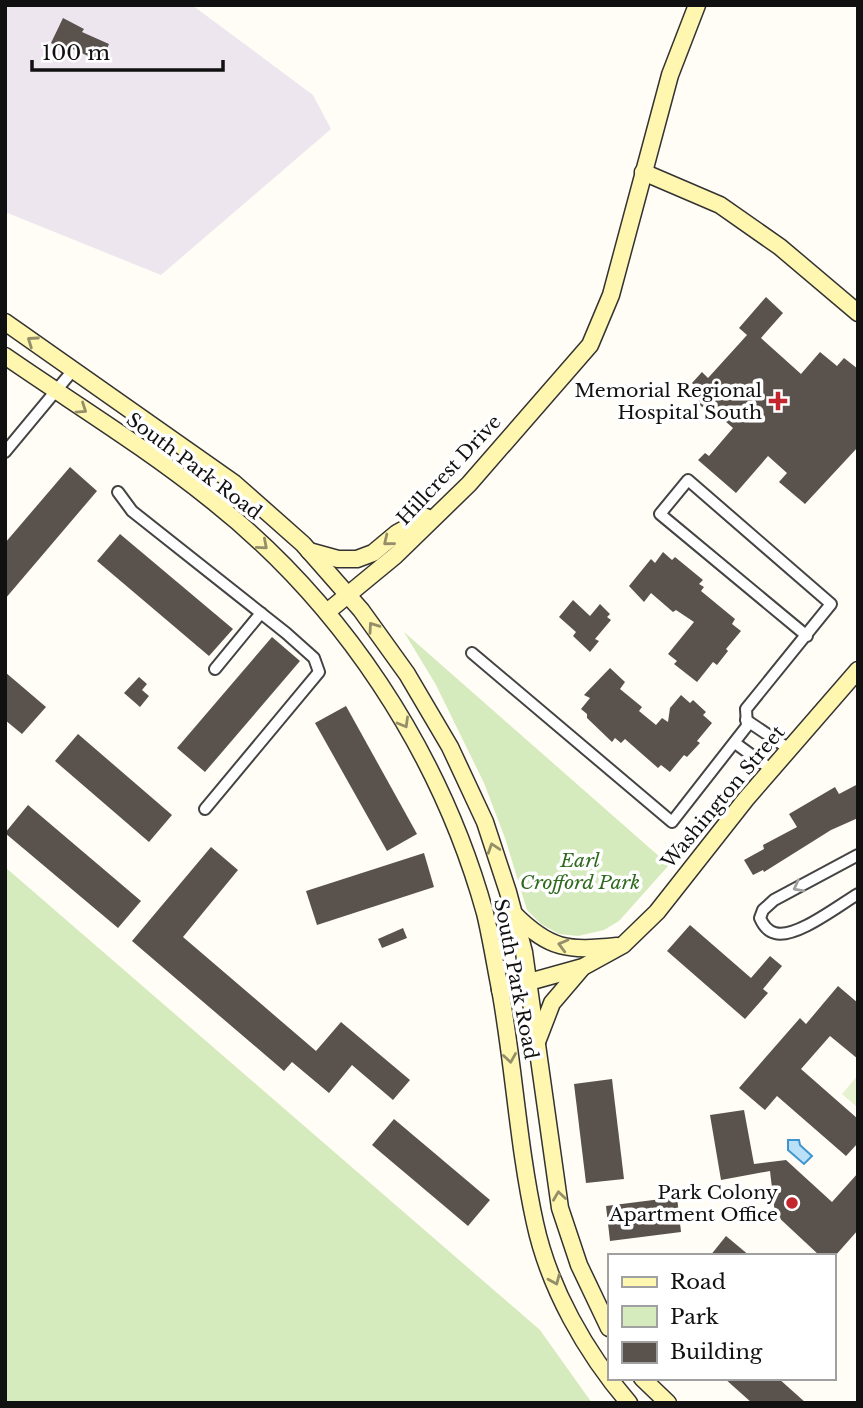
<svg xmlns="http://www.w3.org/2000/svg" width="863" height="1408" viewBox="0 0 863 1408" font-family="'Libre Baskerville',serif">
	<style>
		.industrial { fill: #eee6ef }
		.green { fill: #d5ebbd }
		.pitch { fill: #e6f2cf }
		.water { fill: #b9e0f7; stroke: #3f96cf; stroke-width: 2 }
		.building { fill: #5a524d }
		.lines { fill: none; stroke-linecap: round; stroke-linejoin: round }
		.street-casing { stroke: #444; stroke-width: 14 }
		.secondary-casing { stroke: #333; stroke-width: 19 }
		.street { stroke: #fff; stroke-width: 10 }
		.secondary { stroke: #fff6b0; stroke-width: 16 }
		.oneway { stroke: #948f68 }
		.oneway2 { stroke: #a0a0a0 }
		.poi-dot { fill: #c4262e; stroke: #fff; stroke-width: 2.5 }
		.labels { text-anchor: middle; dominant-baseline: central; stroke-width: 7; stroke-linejoin: round; paint-order: stroke }
		.poi-label { font-size: 19px; fill: #111; stroke: #fff; text-anchor: end }
		.street-label { font-size: 19px; fill: #111; stroke: #fff }
		.park-label { font-size: 19px; font-style: italic; fill: #2f6b1f; stroke: #fff }
	</style>
	<rect width="100%" height="100%" fill="#fffdf5"/>
	<path class="industrial" d="M5,5H192L313,95L331,129L161,275L5,212Z"/>
	<g class="green">
		<path d="M404,632L669,865L619,921L604,930L578,936L559,934L541,924L527,910L505,838L484,783L436,685Z"/>
		<path d="M5,867L540,1330L592,1403H5Z"/>
	</g>
	<path class="pitch" d="M858,1075V1108L842,1094Z"/>
	<path class="water" d="M788,1140H799L800,1145L812,1156L804,1164L788,1150Z"/>
	<g class="building">
		<path d="M63,18L84,29L82,32L109,44L101,62L73,49L70,53L51,43Z"/>
		<path d="M766,297L783,313L761,338L801,374L820,352L837,366L844,358L858,369V447L805,504L779,482L787,473L768,456L736,493L698,460L705,453L709,456L733,428L709,407L706,410L697,403L700,399L690,390L694,385L692,383L702,372L708,378L738,345L747,335L739,328Z"/>
		<path d="M70,467L97,491L5,599V543Z"/>
		<path d="M120,534L233,629L209,656L97,561Z"/>
		<path d="M663,552L672,560L675,557L703,580L699,584L704,587L701,591L735,619L732,624L741,631L726,649L728,651L717,665L713,662L697,682L674,664L677,661L668,654L694,622L676,610L673,612L651,593L644,602L629,586L651,559L655,563Z"/>
		<path d="M573,600L590,616L600,604L610,614L607,617L611,620L595,639L599,641L590,652L573,636L576,632L559,617Z"/>
		<path d="M272,637L300,661L205,772L177,748Z"/>
		<path d="M610,668L625,682L620,689L642,707L639,711L656,725L662,718L668,722L670,708L681,695L690,703L693,700L706,712L703,715L712,723L697,741L700,743L687,757L684,755L670,772L661,765L658,768L625,739L621,743L615,738L612,742L587,718V714L581,709L590,698L584,695Z"/>
		<path d="M5,672L46,707L22,734L5,720Z"/>
		<path d="M139,677L147,684L142,690L149,696L140,707L124,693Z"/>
		<path d="M346,706L417,834L387,851L315,723Z"/>
		<path d="M78,734L172,815L149,842L55,761Z"/>
		<path d="M858,784V818L831,830L764,872L763,870L753,875L744,860L764,849L763,845L797,827L789,814L835,787L839,794Z"/>
		<path d="M28,805L141,901L118,928L5,833Z"/>
		<path d="M211,847L238,870L183,937L316,1051L341,1022L410,1080L393,1100L352,1065L329,1093L292,1062L284,1071L132,941Z"/>
		<path d="M424,853L434,887L317,925L306,891Z"/>
		<path d="M690,925L751,978L770,956L782,966L763,989L768,993L745,1019L667,951Z"/>
		<path d="M403,928L407,938L382,948L378,939Z"/>
		<path d="M838,986L858,1003V1059L830,1036L801,1069L858,1119V1143L846,1156L777,1096L765,1110L739,1088L800,1018L806,1024Z"/>
		<path d="M612,1079L624,1179L586,1183L574,1084Z"/>
		<path d="M744,1110L754,1164L786,1160L832,1202L858,1173V1230L835,1256H820L775,1214L770,1171L721,1180L710,1115Z"/>
		<path d="M394,1119L490,1200L468,1226L372,1145Z"/>
		<path d="M677,1197L681,1232L610,1241L606,1206Z"/>
		<path d="M726,1236L750,1256H710Z"/>
		<path d="M724,1378H778L806,1403H752Z"/>
	</g>
	<g class="lines">
		<g class="street-casing">
			<g id="street">
				<path d="M5,452L74,369"/>
				<path d="M118,492L132,511L286,633L314,658L319,672L205,809"/>
				<path d="M472,653L672,822L747,726L746,709L831,604L688,480L660,514L807,636"/>
				<path d="M215,669L261,613"/>
				<path d="M746,720L789,749"/>
				<path d="M735,743L772,770"/>
				<path d="M858,855L774,900L763,910L760,918C763,925 767,931 775,933C796,939 839,905 858,894"/>
			</g>
		</g>
		<g class="secondary-casing">
			<g id="secondary">
				<path d="M643,172L720,205L780,247L858,313"/>
				<path d="M5,322L234,483L303,544L361,610L407,674L450,747L485,822L508,892L524,952L560,1208L579,1265L609,1328"/>
				<path d="M5,356C73,403 145,447 210,499C342,603 440,751 485,913C491,938 495,964 500,989C514,1066 518,1146 535,1223C549,1288 586,1353 629,1403"/>
				<path d="M309,551L338,559H357L373,553L397,533L426,517"/>
				<path d="M327,612L395,556L469,484L590,345L611,295L670,75L697,5"/>
				<path d="M514,914C550,950 568,951 617,946"/>
				<path d="M500,990L583,967L623,945L657,912L746,799L858,670"/>
				<path d="M537,1042L552,1003L581,969"/>
				<path d="M642,1378L668,1403"/>
			</g>
		</g>
		<use href="#street" class="street"/>
		<use href="#secondary" class="secondary"/>
	</g>
	<defs><path id="oneway-chevron" d="M-2-3.5L2.5 0L-2 3.5" fill="none" stroke-width="1.6" stroke-linecap="round" stroke-linejoin="round" transform="scale(1.75)"/></defs>
	<g class="oneway">
		<use href="#oneway-chevron" transform="translate(32 341) rotate(-145)"/>
		<use href="#oneway-chevron" transform="translate(82 409) rotate(34)"/>
		<use href="#oneway-chevron" transform="translate(388 541) rotate(141)"/>
		<use href="#oneway-chevron" transform="translate(263 545) rotate(41)"/>
		<use href="#oneway-chevron" transform="translate(373 627) rotate(-125)"/>
		<use href="#oneway-chevron" transform="translate(404 723) rotate(60)"/>
		<use href="#oneway-chevron" transform="translate(493 848) rotate(-108)"/>
		<use href="#oneway-chevron" transform="translate(563 945) rotate(-165)"/>
		<use href="#oneway-chevron" transform="translate(510 1058) rotate(81)"/>
		<use href="#oneway-chevron" transform="translate(559 1196) rotate(-98)"/>
		<use href="#oneway-chevron" transform="translate(555 1280) rotate(67)"/>
	</g>
	<use class="oneway2" href="#oneway-chevron" transform="translate(798 887) rotate(152)"/>
	<g class="poi-dot">
		<path d="M774.5 390.5h7v7h7v7h-7v7h-7v-7h-7v-7h7z"/>
		<circle cx="792" cy="1203" r="7"/>
	</g>
	<g class="labels">
		<g class="poi-label">
			<text x="762" y="390">Memorial Regional<tspan x="762" dy="22">Hospital South</tspan></text>
			<text x="778" y="1192">Park Colony<tspan x="778" dy="22">Apartment Office</tspan></text>
		</g>
		<g class="street-label">
			<text transform="translate(194 466) rotate(37)">South Park Road</text>
			<text transform="translate(449 470) rotate(-47)">Hillcrest Drive</text>
			<text transform="translate(723 797) rotate(-50)">Washington Street</text>
			<text transform="translate(516 979) rotate(79)">South Park Road</text>
		</g>
		<g class="park-label">
			<text x="580" y="860">Earl<tspan x="580" dy="22">Crofford Park</tspan></text>
		</g>
	</g>
	<rect width="863" height="1408" fill="none" stroke="#111111" stroke-width="14"/>
	<rect x="608" y="1254" width="228" height="126" fill="#ffffff" stroke="#a0a0a0" stroke-width="2"/>
	<rect x="622" y="1277" width="35" height="10" fill="#fff6b0" stroke="#a0a0a0" stroke-width="2"/>
	<text x="670" y="1289" font-size="21" fill="#111111">Road</text>
	<rect x="622" y="1306" width="35" height="21" fill="#d5ebbd" stroke="#a0a0a0" stroke-width="2"/>
	<text x="670" y="1324" font-size="21" fill="#111111">Park</text>
	<rect x="622" y="1342" width="35" height="21" fill="#5a524d" stroke="#a0a0a0" stroke-width="2"/>
	<text x="670" y="1359" font-size="21" fill="#111111">Building</text>
	<path d="M32 60v10h191v-10" fill="none" stroke="#111111" stroke-width="3.5"/>
	<text x="42" y="60" font-size="21" fill="#111111" stroke="#ffffff" stroke-width="5" paint-order="stroke">100 m</text>
</svg>
